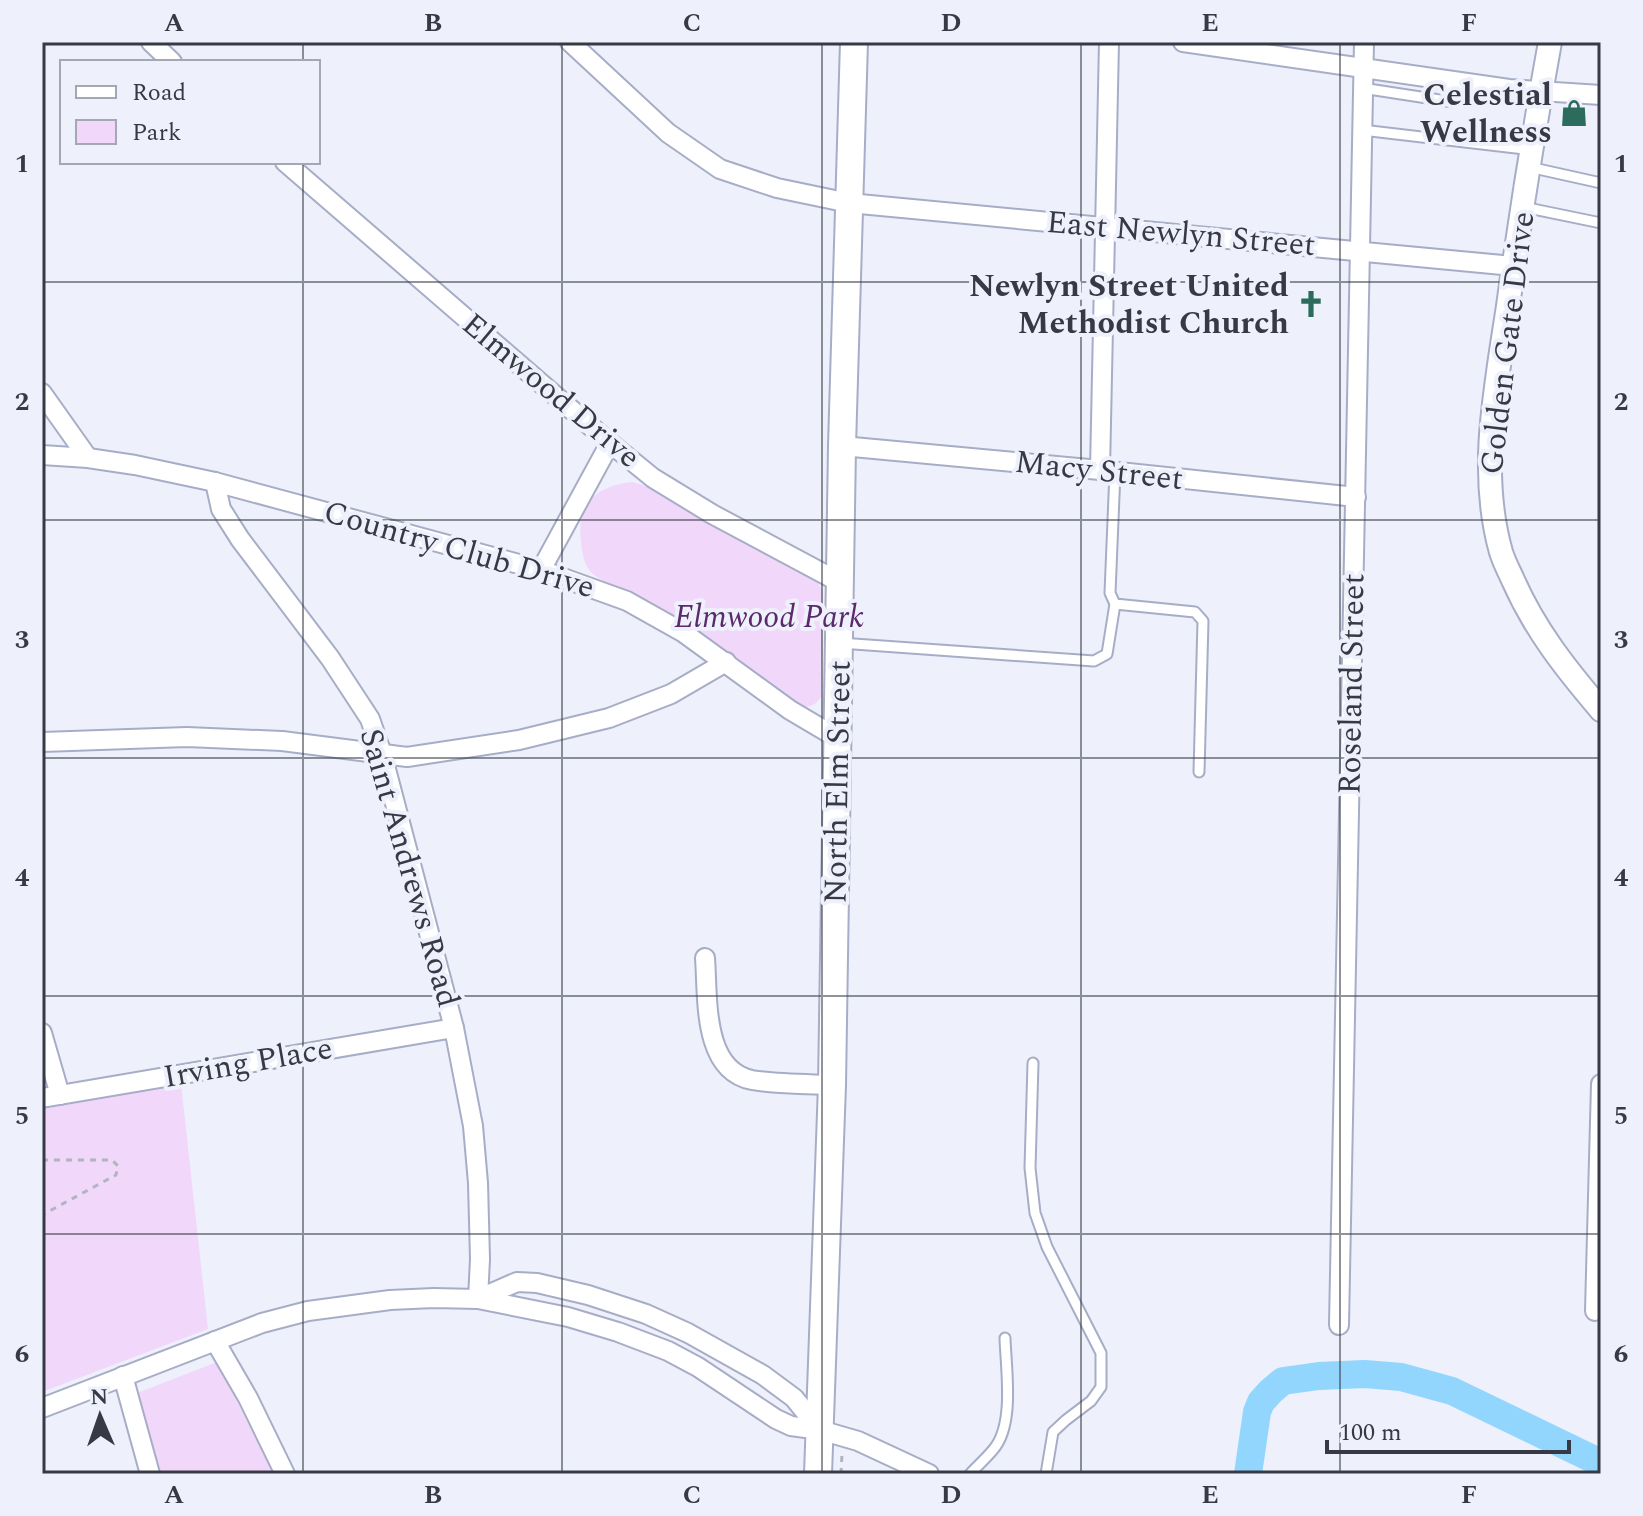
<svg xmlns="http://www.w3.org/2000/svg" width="1643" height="1516" viewBox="0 0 1643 1516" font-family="Spectral,serif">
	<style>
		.green { fill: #f1d8fb }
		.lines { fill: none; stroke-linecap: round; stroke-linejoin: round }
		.river { stroke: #92d6fe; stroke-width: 28 }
		.service-casing { stroke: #a7adc6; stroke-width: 13 }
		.minor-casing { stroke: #a7adc6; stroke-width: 22 }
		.tertiary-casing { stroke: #a7adc6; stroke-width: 26 }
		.secondary-casing { stroke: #a7adc6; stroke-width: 30 }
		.path { stroke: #b2b5bf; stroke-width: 3; stroke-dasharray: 6 6; stroke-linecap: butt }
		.service { stroke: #fff; stroke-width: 9 }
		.minor { stroke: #fff; stroke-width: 18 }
		.tertiary { stroke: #fff; stroke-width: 22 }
		.secondary { stroke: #fff; stroke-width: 26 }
		.grid { fill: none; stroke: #373a44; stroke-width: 2; stroke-opacity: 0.55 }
		.labels { text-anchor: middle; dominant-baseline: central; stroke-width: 8; stroke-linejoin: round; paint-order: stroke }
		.poi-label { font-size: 32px; font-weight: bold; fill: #373a44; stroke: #eef1fb; text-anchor: end }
		.street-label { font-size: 32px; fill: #373a44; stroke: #eef1fb }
		.park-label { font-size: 32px; font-style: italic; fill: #5a2a6d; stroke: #eef1fb }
		.neatline { fill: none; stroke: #373a44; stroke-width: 3 }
		.grid-label { font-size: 26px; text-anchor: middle; font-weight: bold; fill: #373a44 }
	</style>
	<rect width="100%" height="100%" fill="#eef1fb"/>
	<g class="green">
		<path d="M632,482L643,485L818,583L823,592L821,697C814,707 807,709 795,705C759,678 724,648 687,623C667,610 643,601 621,590C610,584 599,580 590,571C584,564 582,552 581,542C576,505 595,486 632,482Z"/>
		<path d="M180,1074L208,1329L42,1392V1105Z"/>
		<path d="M217,1362L274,1474H161L137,1393Z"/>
	</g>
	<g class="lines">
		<path class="river" d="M1248,1474L1257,1412L1261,1402L1271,1391L1283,1381L1319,1376L1365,1374L1401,1377L1452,1391L1601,1463"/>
		<g class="service-casing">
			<g id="service">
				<path d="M1362,88L1453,102L1456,81"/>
				<path d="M1362,130L1532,150"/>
				<path d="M1529,167L1601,183"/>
				<path d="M1523,207L1601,223"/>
				<path d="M1115,472L1110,593L1115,604L1195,612L1203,621L1199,772"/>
				<path d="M840,643L1094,661L1107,654L1115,604"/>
				<path d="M1033,1063L1030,1168L1035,1213L1047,1247L1101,1353V1387L1091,1401L1066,1420L1053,1432L1046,1474"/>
				<path d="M970,1474C978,1465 989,1456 996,1446C1014,1420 1006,1369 1005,1338"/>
			</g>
		</g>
		<g class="minor-casing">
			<g id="minor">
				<path d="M151,42L172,62"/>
				<path d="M570,42L668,133L720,169L777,188L849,203L1513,266"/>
				<path d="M1183,42L1509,89L1601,95"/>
				<path d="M285,162L610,443L653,478L712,514L841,583"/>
				<path d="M42,393L88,458"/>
				<path d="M842,446L1100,470L1356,497"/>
				<path d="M42,455L88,458L135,465L215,482L541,570L627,601L684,633L790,710L839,739"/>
				<path d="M1100,470L1109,42"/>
				<path d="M215,482L221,509L240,539L330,658L370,719L382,754L454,1028L473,1126L478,1183L480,1259L478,1299"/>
				<path d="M541,570L610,443"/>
				<path d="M42,742L187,737L282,741L407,757L519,740L609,718L671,694L726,662"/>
				<path d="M705,958C708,997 702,1070 752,1080C775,1084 808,1084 832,1085"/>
				<path d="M42,1033L60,1095"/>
				<path d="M42,1098L454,1028"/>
				<path d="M478,1299L517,1282L537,1283L588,1295L646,1314L688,1333L763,1375L794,1398L820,1430"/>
				<path d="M1595,1311L1601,1084"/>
				<path d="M1339,1325L1364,42"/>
				<path d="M215,1341L248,1398L285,1474"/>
				<path d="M123,1376L150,1474"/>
				<path d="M42,1408L262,1323L308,1311L390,1300L434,1298L478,1299L568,1317L618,1332L668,1351L698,1367L776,1419L791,1426L820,1430L858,1441L929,1474"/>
			</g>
		</g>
		<g class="tertiary-casing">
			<path id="tertiary" d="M1550,42C1534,130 1520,218 1508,306C1496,387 1478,471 1501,552C1504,562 1509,571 1513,580C1535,630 1566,669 1601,710"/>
		</g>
		<g class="secondary-casing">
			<path id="secondary" d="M818,1474L832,1085L842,446L854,42"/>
		</g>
		<g class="path">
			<path d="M42,1160H112L118,1166L116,1175L42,1215"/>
			<path d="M841,1474L842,1454"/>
		</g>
		<use href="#service" class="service"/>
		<use href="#minor" class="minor"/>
		<use href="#tertiary" class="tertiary"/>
		<use href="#secondary" class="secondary"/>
	</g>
	<path class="grid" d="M303,42V62M562,42V1474M822,42V1474M1081,42V1474M1340,42V1474M303,162V1474M42,282H1601M42,520H1601M42,758H1601M42,996H1601M42,1234H1601"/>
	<defs>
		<g id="shop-bare" transform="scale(2.16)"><path d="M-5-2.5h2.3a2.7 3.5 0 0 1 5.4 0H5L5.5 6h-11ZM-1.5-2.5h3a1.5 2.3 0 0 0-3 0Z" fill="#2b6c5c" stroke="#eef1fb" stroke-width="2.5" paint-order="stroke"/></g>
		<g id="church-bare" transform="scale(2.16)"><path d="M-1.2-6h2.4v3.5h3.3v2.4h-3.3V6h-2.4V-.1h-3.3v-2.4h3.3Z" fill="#2b6c5c" stroke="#eef1fb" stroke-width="2.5" paint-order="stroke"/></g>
	</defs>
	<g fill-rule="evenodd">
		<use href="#shop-bare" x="1574" y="113"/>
		<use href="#church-bare" x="1311" y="304"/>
	</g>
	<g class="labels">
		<g class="poi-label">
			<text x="1552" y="95">Celestial<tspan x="1552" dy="37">Wellness</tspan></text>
			<text x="1289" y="286">Newlyn Street United<tspan x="1289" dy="37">Methodist Church</tspan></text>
		</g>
		<g class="street-label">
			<text transform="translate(1181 234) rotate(5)">East Newlyn Street</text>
			<text transform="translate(1508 343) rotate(-83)">Golden Gate Drive</text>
			<text transform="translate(551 391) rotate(40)">Elmwood Drive</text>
			<text transform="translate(1099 471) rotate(6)">Macy Street</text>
			<text transform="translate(459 550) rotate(16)">Country Club Drive</text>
			<text transform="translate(1352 684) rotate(-89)">Roseland Street</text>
			<text transform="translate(838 782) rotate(-89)">North Elm Street</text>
			<text transform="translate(409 868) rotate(74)">Saint Andrews Road</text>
			<text transform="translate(248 1063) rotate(-10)">Irving Place</text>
		</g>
		<g class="park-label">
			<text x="769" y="617">Elmwood Park</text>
		</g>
	</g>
	<rect width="1643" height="1516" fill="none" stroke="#eef1fb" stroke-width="88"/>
	<rect x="60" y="60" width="260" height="104" fill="#eef1fb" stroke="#a5a8b2" stroke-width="2"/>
	<rect x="76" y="86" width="40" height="12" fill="#ffffff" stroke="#a5a8b2" stroke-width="2"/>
	<text x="132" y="100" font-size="24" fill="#373a44">Road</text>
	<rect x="76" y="120" width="40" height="24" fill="#f1d8fb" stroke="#a5a8b2" stroke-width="2"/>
	<text x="132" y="140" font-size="24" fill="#373a44">Park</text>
	<g transform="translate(100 1416) rotate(358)" stroke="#eef1fb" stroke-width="6" paint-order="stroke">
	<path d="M0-6L14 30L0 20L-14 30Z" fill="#373a44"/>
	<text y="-12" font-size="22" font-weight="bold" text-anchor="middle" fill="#373a44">N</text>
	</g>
	<path d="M1327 1440v12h242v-12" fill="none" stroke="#373a44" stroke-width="4"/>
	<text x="1339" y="1440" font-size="24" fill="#373a44" stroke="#eef1fb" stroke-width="6" paint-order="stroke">100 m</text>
	<rect x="44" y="44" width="1555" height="1428" class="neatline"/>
	<g class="grid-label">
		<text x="174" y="31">A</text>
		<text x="433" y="31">B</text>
		<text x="692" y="31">C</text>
		<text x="951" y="31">D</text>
		<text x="1210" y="31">E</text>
		<text x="1469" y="31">F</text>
		<text x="22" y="172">1</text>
		<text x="1621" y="172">1</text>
		<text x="22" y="410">2</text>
		<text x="1621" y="410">2</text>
		<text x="22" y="648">3</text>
		<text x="1621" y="648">3</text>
		<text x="22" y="886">4</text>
		<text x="1621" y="886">4</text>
		<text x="22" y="1124">5</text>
		<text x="1621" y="1124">5</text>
		<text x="22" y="1362">6</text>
		<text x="1621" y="1362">6</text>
		<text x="174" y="1503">A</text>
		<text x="433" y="1503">B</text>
		<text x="692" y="1503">C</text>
		<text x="951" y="1503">D</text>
		<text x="1210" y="1503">E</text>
		<text x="1469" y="1503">F</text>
	</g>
</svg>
